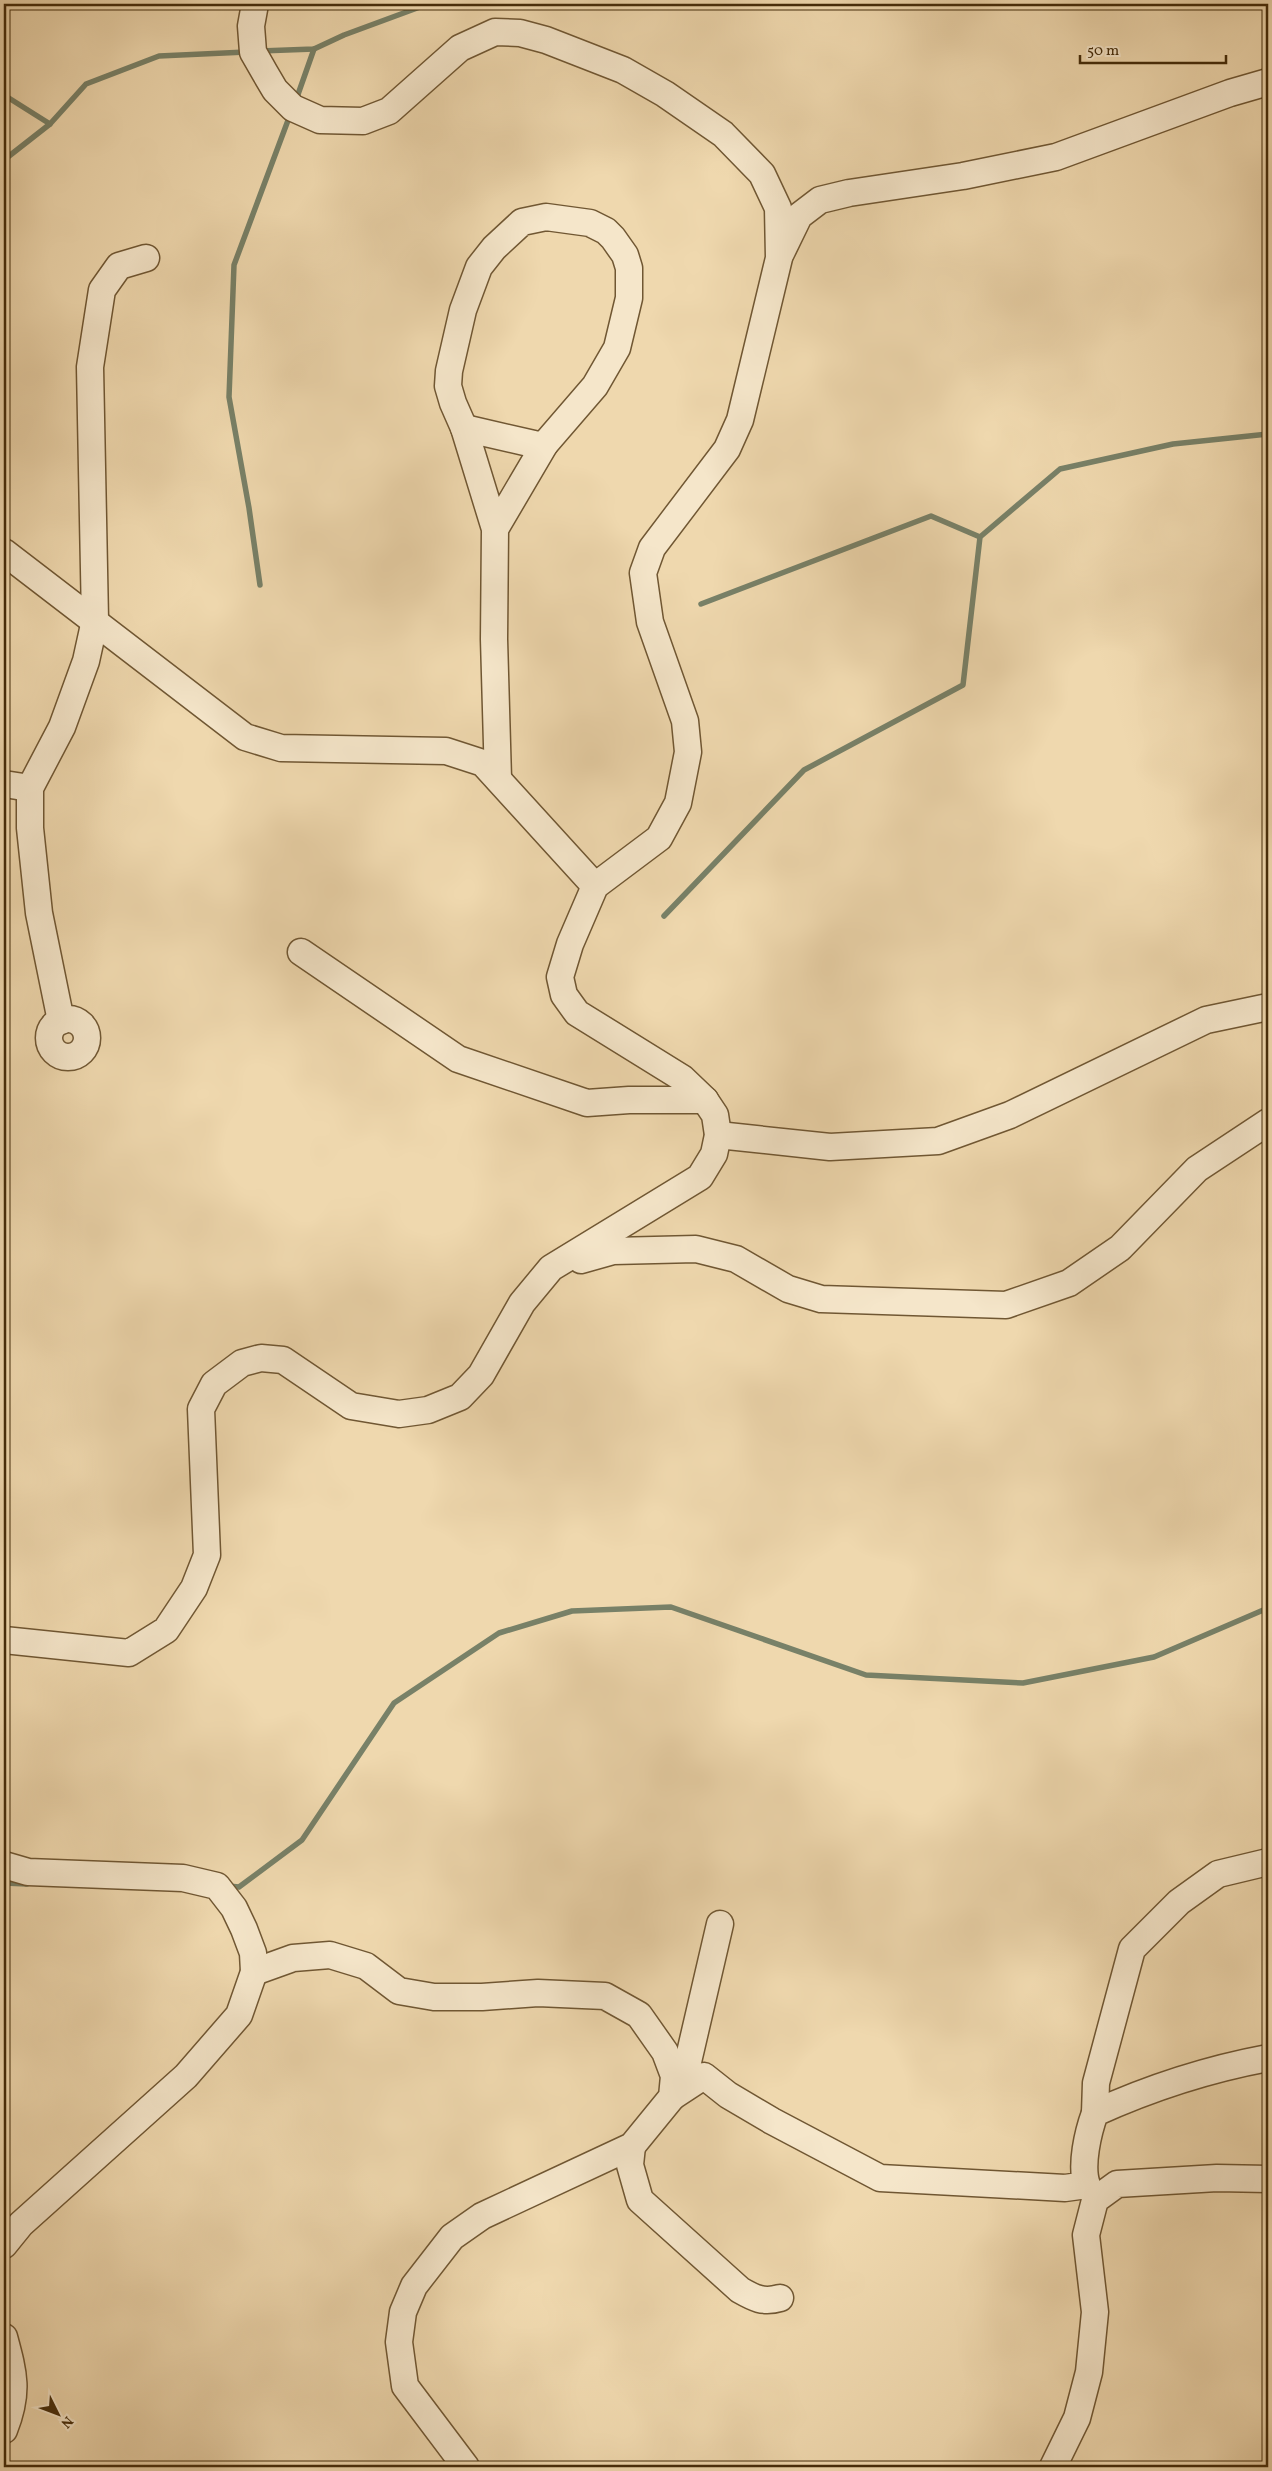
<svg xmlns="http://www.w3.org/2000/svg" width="1272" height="2471" viewBox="0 0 1272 2471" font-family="Vollkorn,serif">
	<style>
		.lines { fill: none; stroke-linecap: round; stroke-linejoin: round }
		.stream { stroke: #788168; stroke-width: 5.5 }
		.minor-casing { stroke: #705733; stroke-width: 29 }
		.minor { stroke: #f5e6ca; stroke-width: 26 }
	</style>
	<rect width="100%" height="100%" fill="#efd8ae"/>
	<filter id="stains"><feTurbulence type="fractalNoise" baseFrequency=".004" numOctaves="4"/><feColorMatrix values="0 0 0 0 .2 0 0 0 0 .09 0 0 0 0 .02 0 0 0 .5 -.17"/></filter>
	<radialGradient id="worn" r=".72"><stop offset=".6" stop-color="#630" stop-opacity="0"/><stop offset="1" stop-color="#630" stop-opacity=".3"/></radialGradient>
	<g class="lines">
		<g class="stream">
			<path d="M260,51L314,49L344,35L428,4"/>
			<path d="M4,95L50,124"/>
			<path d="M296,100L314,49"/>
			<path d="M4,160L50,124L86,84L159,56L246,52"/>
			<path d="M260,585L249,508L229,397L234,265L290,115"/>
			<path d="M701,604L931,516L980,537"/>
			<path d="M664,916L804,770L963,685L980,537L1060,469L1173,444L1268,434"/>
			<path d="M4,1883L27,1884"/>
			<path d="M228,1886L239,1887L302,1840L394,1703L499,1633L572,1611L671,1607L866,1675L1023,1683L1154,1657L1268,1608"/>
		</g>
		<g class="minor-casing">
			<g id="minor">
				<path d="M781,253L799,216L820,200L849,193L963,176L1056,157L1230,93L1268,82"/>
				<path d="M464,428L538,445L545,444"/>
				<path d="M495,529L545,444L595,386L617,348L629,298V268L625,255L613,238L606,231L590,223L546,217L522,222L494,248L479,267L463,310L449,371L448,386L453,403L464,428L495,529L494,639L498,779"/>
				<path d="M4,552L245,737L281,748L446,751L483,763L595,886"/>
				<path d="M4,784L30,788"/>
				<path d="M301,952L458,1059L587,1103L629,1100H705"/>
				<circle cx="68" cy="1038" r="19"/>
				<path d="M61,1021L39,913L30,828V788L62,727L86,661L95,620L90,367L102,290L119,266L146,258"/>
				<path d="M718,1135L830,1147L938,1141L1010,1115L1206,1020L1268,1007"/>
				<path d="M581,1260L613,1251L696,1249L736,1259L788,1289L821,1299L1006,1305L1069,1283L1120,1248L1197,1169L1268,1122"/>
				<path d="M4,1640L129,1653L166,1630L194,1588L207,1555L201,1409L214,1384L242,1363L261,1358L283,1360L351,1406L399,1414L428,1410L460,1397L481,1375L522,1303L551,1268L700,1177L714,1154L718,1135L715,1115L705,1100L682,1078L577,1013L564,995L560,977L570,944L595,886L659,838L678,803L688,752L685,721L650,622L643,573L652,548L727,449L740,420L779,258L778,208L762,174L723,134L665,94L623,70L546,40L520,33L495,32L460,48L389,111L363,121L320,120L293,108L275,90L265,73L253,52L251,26L255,4"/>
				<path d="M4,1865L28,1872L183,1878L217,1886L234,1908L244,1929L253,1953L254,1972L239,2015L186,2076L21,2224L4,2245"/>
				<path d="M254,1972L293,1958L330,1955L366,1966L399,1991L434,1997H482L538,1993L605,1996L639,2015L665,2052L674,2076L672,2097L632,2146L482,2216L452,2237L414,2286L403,2312L399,2342L405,2386L466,2467"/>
				<path d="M687,2066L720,1924"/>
				<path d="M672,2097L704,2076L728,2095L772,2121L880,2178L1065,2188L1087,2185C1080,2166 1088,2132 1095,2113C1150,2088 1209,2069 1268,2058"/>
				<path d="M1095,2113L1096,2083L1132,1949L1179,1902L1218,1874L1268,1862"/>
				<path d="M632,2146L630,2165L640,2200L740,2290C754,2298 763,2303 780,2298"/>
				<path d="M4,2337C14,2374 19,2392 4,2430"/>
				<path d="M1053,2467L1077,2418L1089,2372L1095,2312L1086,2235L1095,2200L1117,2184L1217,2178L1268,2179"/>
			</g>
		</g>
		<use href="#minor" class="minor"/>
	</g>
	<rect width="1272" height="2471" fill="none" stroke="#efd8ae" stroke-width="20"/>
	<rect x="5" y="5" width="1262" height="2461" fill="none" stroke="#452c0a" stroke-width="2.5"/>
	<rect x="10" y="10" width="1252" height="2451" fill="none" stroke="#452c0a"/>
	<g transform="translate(58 2414) rotate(132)" stroke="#f5e6ca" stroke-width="4" paint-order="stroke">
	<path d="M0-4L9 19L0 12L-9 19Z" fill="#452c0a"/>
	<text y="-8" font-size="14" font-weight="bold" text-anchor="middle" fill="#452c0a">N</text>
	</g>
	<path d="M1080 55v8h146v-8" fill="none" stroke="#452c0a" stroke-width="2.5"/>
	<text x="1087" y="55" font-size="15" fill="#452c0a" stroke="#f5e6ca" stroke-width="4" paint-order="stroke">50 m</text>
	<rect width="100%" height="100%" filter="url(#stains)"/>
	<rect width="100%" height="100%" fill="url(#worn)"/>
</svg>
